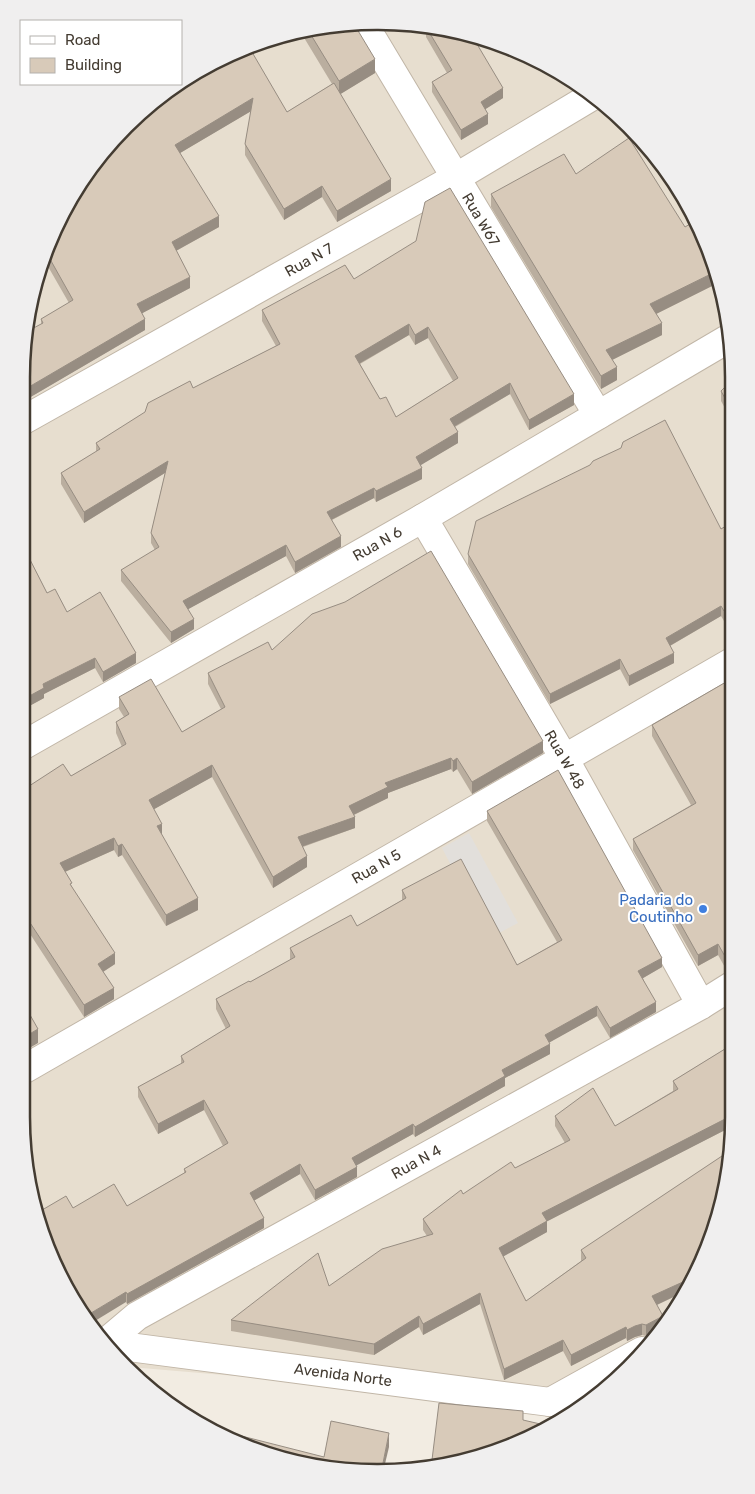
<svg xmlns="http://www.w3.org/2000/svg" width="755" height="1494" viewBox="0 0 755 1494" font-family="Rubik,sans-serif">
	<style>
		.residential { fill: #e7decf }
		.parking { fill: #e2dfdb }
		.lines { fill: none; stroke-linecap: round; stroke-linejoin: round }
		.minor-casing { stroke: #c1b6a7; stroke-width: 30 }
		.minor { stroke: #fff; stroke-width: 28 }
		.wall { fill: #baae9f; fill-rule: evenodd }
		.shaded-wall { fill: #978d82 }
		.building { fill: #d8cab9; stroke: #978d82; fill-rule: evenodd }
		.shop-dot { fill: #3f7fe0; stroke: #fff; stroke-width: 2 }
		.labels { text-anchor: middle; dominant-baseline: central; stroke-width: 4; stroke-linejoin: round; paint-order: stroke }
		.street-label { font-size: 15px; fill: #443c32; stroke: #fff }
		.shop-label { font-size: 15px; fill: #366cbe; stroke: #fff; text-anchor: end }
		.rim { fill: none; stroke: #443c32; stroke-width: 2.5 }
	</style>
	<rect width="100%" height="100%" fill="#f2ece2"/>
	<path class="residential" d="M401,22L469,33L535,58L595,95L660,161L707,241L731,331L733,1140L722,1208L697,1274L630,1368L578,1405L130,1367L95,1334L40,1231L21,1116L22,354L33,286L58,220L95,161L199,69L263,40L331,24Z"/>
	<path class="parking" d="M469,833L518,923L499,933L454,871L442,848Z"/>
	<g class="lines">
		<g class="minor-casing">
			<g id="minor">
				<path id="s1" d="M363,23L598,415"/>
				<path id="s2" d="M22,421L455,178L594,95"/>
				<path id="s3" d="M423,518L564,758L701,1005"/>
				<path id="s4" d="M22,746L423,518L731,337"/>
				<path id="s5" d="M21,1071L732,662"/>
				<path id="s6" d="M105,1343L137,1316L701,1005L733,985"/>
				<path id="s7" d="M106,1344L550,1402L579,1405"/>
				<path d="M550,1402L642,1351"/>
			</g>
		</g>
		<use href="#minor" class="minor"/>
	</g>
	<g class="wall">
		<path d="M331,24L375,73L340,94L391,191L337,222L322,197L284,220L245,155V144L251,111L180,153L219,227L176,251L190,288L142,313L145,330L22,402V354L41,324V319L69,303L46,263L41,265L58,220L179,84L287,112L332,84L300,31Z"/>
		<path d="M424,26L469,33L503,98L485,109L488,124L461,140L432,92V82L447,73L426,37V28Z"/>
		<path d="M576,174L685,227L707,241L718,283L656,314L662,335L612,360L617,380L601,389L491,207V194Z"/>
		<path d="M354,279L574,405L529,430L510,394L455,427L458,443L420,465L422,479L376,502L374,498L332,520L341,547L295,573L286,556L188,609L194,629L171,643L121,581V570L155,550L151,543V533L165,473L84,523L61,484V473L96,452V443L193,388L276,346L262,321V310ZM409,335L415,345L428,338L453,381L396,417L380,399L360,364Z"/>
		<path d="M731,381V419L721,401V391Z"/>
		<path d="M731,523V616L724,621L721,616L670,646L674,663L629,686L620,669L550,704L468,564V554L721,529Z"/>
		<path d="M22,544L47,593L67,612L136,663L103,682L95,668L44,694V698L22,710Z"/>
		<path d="M272,650L543,753L472,794L457,769L453,772L451,769L388,793V798L354,815L355,828L303,847L307,867L273,888L212,777L154,809L162,835L198,910L166,926L122,855L118,857L114,850L65,872L72,887L115,964L103,972L114,999L84,1017L21,920L22,794L23,793V790L71,776L122,747L116,733V722L124,717L119,709V697L182,732L221,709L208,684V673Z"/>
		<path d="M732,681L733,970L727,971L718,955L698,966L633,850V839L691,805L652,736V725Z"/>
		<path d="M487,811L662,967L643,978L656,1012L610,1038L597,1016L549,1042L550,1054L505,1078V1086L415,1137L413,1134L356,1165L357,1177L315,1200L300,1174L254,1200L264,1228L127,1304L73,1208L127,1206L184,1173V1169L223,1146L204,1110L158,1134L138,1097V1087L181,1064V1056L226,1029L216,1009V999L250,982L290,960V948L357,926L402,900V890L517,965L557,942L487,821Z"/>
		<path d="M733,1044V1125L727,1129L547,1221V1232L503,1256L526,1301L581,1261V1250L697,1274L684,1292L657,1305L663,1321L646,1336L642,1335L635,1337L627,1341L626,1338L571,1366L563,1351L504,1380L480,1304L423,1335L419,1327L374,1355L231,1331V1320L329,1286L427,1236L423,1230V1219L463,1194L565,1143L555,1126V1116L615,1126L673,1091V1081Z"/>
	</g>
	<g class="shaded-wall">
		<path d="M375,59V73L339,95V81Z"/>
		<path d="M503,88V98L481,112V102Z"/>
		<path d="M253,98V110L175,156V145Z"/>
		<path d="M488,114V124L461,140V130Z"/>
		<path d="M391,179V191L337,222V211Z"/>
		<path d="M322,186V197L284,220V209Z"/>
		<path d="M219,216V227L172,253V242Z"/>
		<path d="M46,253V263L41,266V265Z"/>
		<path d="M715,272L718,283L650,317V304Z"/>
		<path d="M190,277V288L137,316V304Z"/>
		<path d="M145,319V330L22,402V391Z"/>
		<path d="M662,323V335L606,363V350Z"/>
		<path d="M409,324V335L355,366V356Z"/>
		<path d="M428,327V338L415,345V335Z"/>
		<path d="M617,367V380L601,389V376Z"/>
		<path d="M510,383V394L450,429V419Z"/>
		<path d="M574,394V405L529,430V420Z"/>
		<path d="M458,432V443L416,468V457Z"/>
		<path d="M168,461V471L84,523V512Z"/>
		<path d="M422,468V479L376,502V491Z"/>
		<path d="M374,488V498L327,522V512Z"/>
		<path d="M341,536V547L295,573V562Z"/>
		<path d="M286,545V556L183,612V601Z"/>
		<path d="M721,606V616L666,648V638Z"/>
		<path d="M731,606V616L724,621V611Z"/>
		<path d="M194,619V629L171,643V632Z"/>
		<path d="M136,653V663L103,682V672Z"/>
		<path d="M674,653V663L629,686V676Z"/>
		<path d="M95,658V668L44,694V698L22,710V700L43,684Z"/>
		<path d="M620,659V669L550,704V694Z"/>
		<path d="M543,741V753L472,794V782Z"/>
		<path d="M451,758V769L388,793V798L349,817V806L385,783Z"/>
		<path d="M457,758V769L453,772V761Z"/>
		<path d="M212,765V777L149,812V800Z"/>
		<path d="M355,817V828L298,848V837Z"/>
		<path d="M162,824V835L157,826Z"/>
		<path d="M114,838V850L60,874V863Z"/>
		<path d="M122,844V855L118,857V846Z"/>
		<path d="M307,856V867L273,888V877Z"/>
		<path d="M198,898V910L166,926V915Z"/>
		<path d="M718,944V955L698,966V955Z"/>
		<path d="M115,953V964L98,975V964Z"/>
		<path d="M662,958V967L638,981V971Z"/>
		<path d="M732,959L733,970L727,971V960Z"/>
		<path d="M114,988V999L84,1017V1005Z"/>
		<path d="M656,1002V1012L610,1038V1028Z"/>
		<path d="M597,1006V1016L545,1045V1035Z"/>
		<path d="M38,1029V1043L21,1053V1039Z"/>
		<path d="M550,1044V1054L505,1078V1086L415,1137V1127L502,1070Z"/>
		<path d="M204,1100V1110L158,1134V1124Z"/>
		<path d="M733,1114V1125L727,1129L542,1224V1213Z"/>
		<path d="M413,1124V1134L352,1168V1158Z"/>
		<path d="M300,1164V1174L250,1203V1193Z"/>
		<path d="M357,1167V1177L315,1200V1190Z"/>
		<path d="M264,1218V1228L127,1304V1294Z"/>
		<path d="M547,1221V1232L499,1259V1248Z"/>
		<path d="M696,1276L684,1292L652,1307V1296Z"/>
		<path d="M126,1292V1302L90,1324L86,1316Z"/>
		<path d="M480,1293V1304L423,1335V1324Z"/>
		<path d="M419,1316V1327L374,1355V1344Z"/>
		<path d="M663,1316V1321L656,1331L646,1336V1325Z"/>
		<path d="M642,1324V1335L635,1337L627,1341V1330L635,1326Z"/>
		<path d="M626,1327V1338L571,1366V1355Z"/>
		<path d="M563,1340V1351L504,1380V1369Z"/>
		<path d="M389,1433V1447L384,1468H382Z"/>
	</g>
	<g class="building">
		<path d="M331,24H354L375,59L339,81L308,30Z"/>
		<path d="M427,26L471,34L503,88L481,102L488,114L461,130L432,82L452,70L426,27Z"/>
		<path d="M249,47L287,112L334,83L391,179L337,211L322,186L284,209L245,144L253,98L175,145L219,216L172,242L190,277L137,304L145,319L22,391V354L26,332L43,323L41,319L73,300L46,252L58,220L95,161L142,110L179,84H181V82L199,69Z"/>
		<path d="M629,138L685,227L695,221L707,241L715,272L650,304L662,323L606,350L617,367L601,376L491,194L564,154L576,174Z"/>
		<path d="M450,188L574,394L529,420L510,383L450,419L458,432L416,457L422,468L376,491L374,488L327,512L341,536L295,562L286,545L183,601L194,619L171,632L121,570L159,547L151,533L168,461L84,512L61,473L100,449L96,443L145,412L148,403L190,381L193,388L280,344L262,310L345,265L354,279L416,241L425,202ZM409,324L415,335L428,327L458,378L396,417L386,397L380,399L355,356Z"/>
		<path d="M731,381V409L721,391Z"/>
		<path d="M665,420L721,529L731,523V606L724,611L721,606L666,638L674,653L629,676L620,659L550,694L468,554L476,521L590,465L593,461L621,448L623,442Z"/>
		<path d="M22,544L47,593L55,589L67,612L100,592L136,653L103,672L95,658L43,684L44,688L22,700Z"/>
		<path d="M431,551L543,741L472,782L457,758L453,761L451,758L385,783L388,787L349,806L355,817L298,837L307,856L273,877L212,765L149,800L162,824L157,826L198,898L166,915L122,844L118,846L114,838L60,863L72,883L70,884L115,953L98,964L114,988L84,1005L21,909L22,794L24,792L23,790L63,764L71,776L126,744L116,722L129,714L119,697L151,679L182,732L225,707L208,673L268,642L272,650L312,614L345,602Z"/>
		<path d="M732,681V959L727,960L718,944L698,955L633,839L696,803L652,725L726,682L727,683Z"/>
		<path d="M558,770L662,958L638,971L656,1002L610,1028L597,1006L545,1035L550,1044L502,1070L505,1076L415,1127L413,1124L352,1158L357,1167L315,1190L300,1164L250,1193L264,1218L127,1294L126,1292L86,1316L40,1231L37,1213L66,1196L73,1208L114,1184L127,1206L186,1172L184,1169L228,1143L204,1100L158,1124L138,1087L184,1062L181,1056L230,1026L216,999L249,981L250,982L295,957L290,948L351,915L357,926L406,898L402,890L461,859L517,965L562,940L487,811Z"/>
		<path d="M21,999L38,1029L21,1039Z"/>
		<path d="M733,1044V1114L727,1118L542,1213L547,1221L499,1248L526,1301L586,1258L581,1250L731,1150L722,1208L697,1274L696,1276L652,1296L663,1316L646,1325L642,1324L635,1326L627,1330L626,1327L571,1355L563,1340L504,1369L480,1293L423,1324L419,1316L374,1344L231,1320L318,1253L329,1286L382,1249L433,1234L423,1219L461,1190L463,1194L511,1162L515,1168L570,1140L555,1116L593,1088L615,1126L678,1089L673,1081Z"/>
		<path d="M439,1403L523,1411V1420L549,1426L535,1436L431,1468Z"/>
		<path d="M331,1421L389,1433L382,1468L308,1466L241,1446L206,1427L324,1457Z"/>
	</g>
	<circle class="shop-dot" cx="703" cy="909" r="5"/>
	<g class="labels">
		<g class="street-label">
			<text stroke="none"><textPath href="#s1" startOffset="229">Rua W67</textPath></text>
			<text stroke="none"><textPath href="#s2" startOffset="329">Rua N 7</textPath></text>
			<text stroke="none"><textPath href="#s4" startOffset="409">Rua N 6</textPath></text>
			<text stroke="none"><textPath href="#s3" startOffset="280">Rua W 48</textPath></text>
			<text stroke="none"><textPath href="#s5" startOffset="410">Rua N 5</textPath></text>
			<text stroke="none"><textPath href="#s6" startOffset="361">Rua N 4</textPath></text>
			<text stroke="none"><textPath href="#s7" startOffset="239">Avenida Norte</textPath></text>
		</g>
		<g class="shop-label">
			<text x="693" y="900">Padaria do<tspan x="693" dy="17">Coutinho</tspan></text>
		</g>
	</g>
	<path d="M0 0H755V1494H0ZM377 30H378A347 347 0 0 1 725 377V1117A347 347 0 0 1 378 1464H377A347 347 0 0 1 30 1117V377A347 347 0 0 1 377 30Z" fill="#f0efef" fill-rule="evenodd"/>
	<path class="rim" d="M377 30H378A347 347 0 0 1 725 377V1117A347 347 0 0 1 378 1464H377A347 347 0 0 1 30 1117V377A347 347 0 0 1 377 30Z"/>
	<rect x="20" y="20" width="162" height="65" fill="#ffffff" stroke="#b4b1ad"/>
	<rect x="30" y="36" width="25" height="8" fill="#ffffff" stroke="#b4b1ad"/>
	<text x="65" y="45" font-size="15" fill="#443c32">Road</text>
	<rect x="30" y="58" width="25" height="15" fill="#d8cab9" stroke="#b4b1ad"/>
	<text x="65" y="70" font-size="15" fill="#443c32">Building</text>
</svg>
